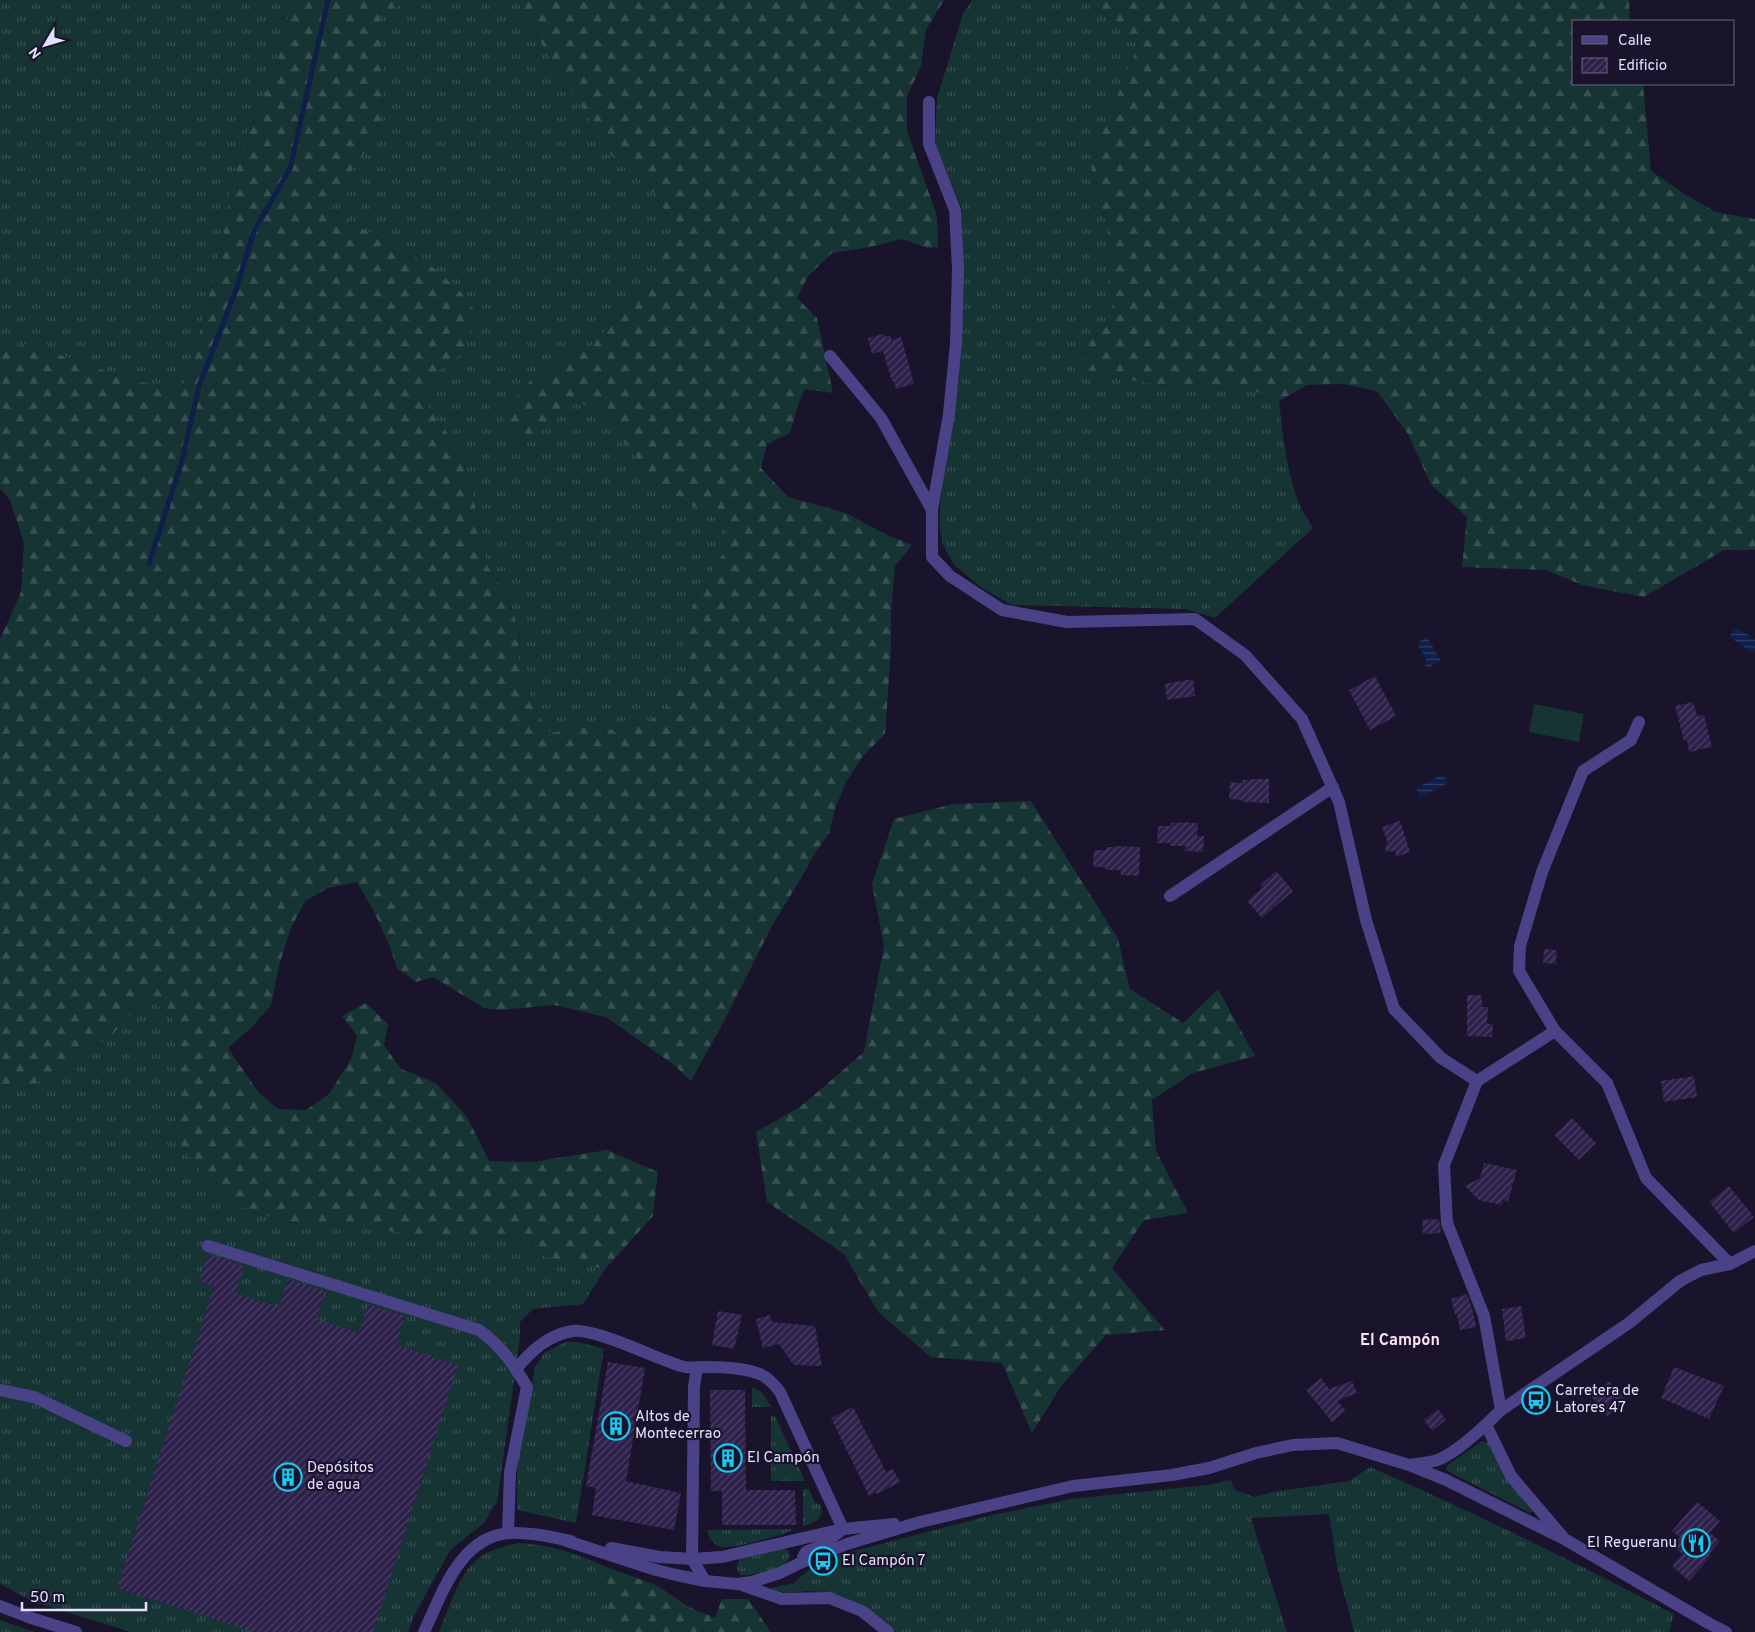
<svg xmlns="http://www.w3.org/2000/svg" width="1755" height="1632" viewBox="0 0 1755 1632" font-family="Overpass,sans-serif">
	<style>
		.grass { fill: url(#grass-tufts) }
		.forest { fill: url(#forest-firs) }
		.pitch { fill: #173435 }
		.water { fill: url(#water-rules) }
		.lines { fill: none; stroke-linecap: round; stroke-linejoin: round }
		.stream { stroke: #0f1f49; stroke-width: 5 }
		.building { fill: url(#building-hatch) }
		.minor { stroke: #4a4287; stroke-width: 12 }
		.labels { text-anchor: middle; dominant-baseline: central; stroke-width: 4.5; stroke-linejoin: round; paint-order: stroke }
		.poi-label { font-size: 15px; fill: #e5e0fd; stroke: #19132b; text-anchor: start }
		.neighbourhood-label { font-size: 16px; font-weight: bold; fill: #fde2f1; stroke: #19132b }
	</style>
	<defs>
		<pattern id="grass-tufts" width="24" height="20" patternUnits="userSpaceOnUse" patternTransform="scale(1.25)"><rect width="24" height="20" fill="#173435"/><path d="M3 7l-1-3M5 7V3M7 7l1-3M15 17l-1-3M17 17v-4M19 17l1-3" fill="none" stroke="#395153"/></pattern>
		<pattern id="forest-firs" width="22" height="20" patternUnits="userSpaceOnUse" patternTransform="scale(1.25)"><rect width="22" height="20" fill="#173435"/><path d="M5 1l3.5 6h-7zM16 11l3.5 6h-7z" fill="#395153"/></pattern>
		<pattern id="water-rules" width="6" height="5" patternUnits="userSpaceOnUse" patternTransform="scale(1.25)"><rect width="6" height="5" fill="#0f1f49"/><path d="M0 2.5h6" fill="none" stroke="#323f64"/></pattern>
		<pattern id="building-hatch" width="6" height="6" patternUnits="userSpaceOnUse" patternTransform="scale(1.25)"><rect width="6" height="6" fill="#2d214b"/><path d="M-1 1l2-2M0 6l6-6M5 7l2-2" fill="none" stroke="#4b4166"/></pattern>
	</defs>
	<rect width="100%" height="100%" fill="#19132b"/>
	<g class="grass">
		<path d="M0,0H293L275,70L237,160L218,262L189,372L180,392L122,377L29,344L0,349Z"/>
		<path d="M414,0H517L544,48L613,156L640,171L676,229L661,244L652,281L591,346L564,358L522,446L544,425L579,400L604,418L651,475L665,488L687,503L721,521L727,547C710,574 696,603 678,630L690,662L674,702L648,722L617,731L594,726L550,733L541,719L526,688L518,661L520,631L505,593L487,565L477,513L461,451L429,409L430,376L463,353L396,247L350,222L331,207L345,179L373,142L384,105L380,13Z"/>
		<path d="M972,0H1088L1139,45L1090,159L1096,195L1107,225L1110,257L1108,282L1117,301L1107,326L1081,345L1082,369L1124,379L1192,390L1242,386L1279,401C1283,435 1287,476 1301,508C1305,515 1309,522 1313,528L1215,618L1185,609L1012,605L982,588L954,565L942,543L939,520L943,474L959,378L963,253L961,206L935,145L937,98L963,14Z"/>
		<path d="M148,996L173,1019L180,1086L174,1136L285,1222L339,1225L469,1241L514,1235L546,1257L605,1269L583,1304L533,1309L520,1322V1337L497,1502L484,1523L450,1550L414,1616L408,1632H131L34,1602L0,1584V1084L30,1087L113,1034Z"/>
		<path d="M566,1342H578L604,1349L576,1523L517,1510V1462L535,1367L544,1353Z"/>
		<path d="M752,1387L762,1392L771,1407H752Z"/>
		<path d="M771,1416H775L805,1481H771Z"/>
		<path d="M1482,1441L1489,1443L1533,1511L1530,1513L1449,1472L1446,1469L1448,1465Z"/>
		<path d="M1370,1467C1473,1512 1574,1562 1674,1614L1669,1632H1354L1337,1566L1329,1514L1251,1518L1287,1632H896L826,1592L806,1591L787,1593L772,1590L771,1588L794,1583L813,1566L835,1556L992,1515L1071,1499L1207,1485L1231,1480L1234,1489L1254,1497L1273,1492L1349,1481Z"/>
		<path d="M803,1489H809L815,1503L820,1504C826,1519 814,1523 803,1526Z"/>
		<path d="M794,1529C788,1534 732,1549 722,1547C713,1545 709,1538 707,1530Z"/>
		<path d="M517,1543C549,1544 575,1553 604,1566L594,1580L621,1632H439C450,1607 459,1570 483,1555C493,1549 505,1546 517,1543Z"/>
		<path d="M781,1548L789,1551C795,1570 755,1575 741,1575C736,1570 735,1565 740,1559Z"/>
		<path d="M0,1620L34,1632H0Z"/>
	</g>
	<g class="forest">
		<path d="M293,0H414L380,14L384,105L373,142L345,179L331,207L350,222L431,266L460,291L478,315L463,353L430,376L429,409L461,451L477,513L487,565L505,593L520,631L518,661L526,688L541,719L550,733L594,726L617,731L648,722L674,702L690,662L678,630C696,603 710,574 727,547L721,521L687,503L665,488L651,475L604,418L579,401L544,425L522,446L501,416L528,383L564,358L591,346L652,281L661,244L676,229L640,171L613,157L544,48L517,0H944L926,30L921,66L907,96V131L937,216L938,247L928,248L901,239L871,247L832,253L808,276L797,298L817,318L833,393L805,389L798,405L790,433L767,444L761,468L788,497L846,513L883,533L912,545L895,566L891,610V650L885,734L863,756L846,782L835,809L829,833L815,853L800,880L772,926L723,1023L691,1081L674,1065L606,1017L554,1005L499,1010L484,1008L433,977L416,982L397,968L389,944L374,912L357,882L328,888L305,901L290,930L279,966L271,1005L253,1026L228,1048L259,1093L278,1109L306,1110L329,1094L351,1059L357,1036L342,1016L366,1003L388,1024L384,1045L401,1069L436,1083L467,1117L489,1161L533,1162L607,1150L658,1172L653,1216L605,1269L546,1257L514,1235L469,1241L339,1225L285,1222L240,1206L202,1173L174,1136L180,1086L173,1019L148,996L113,1034L30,1087L0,1084V639L21,592L24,543L10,500L0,488V349L29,344L122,377L180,392L189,372L218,262L237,160L275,70Z"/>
		<path d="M1088,0H1629L1630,21H1574V84H1643L1651,171L1686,195L1716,212L1755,219V550H1724L1644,597L1582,585L1546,570L1462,567L1467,517L1431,485L1408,434L1377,391L1343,384L1307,385L1279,401L1242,386L1192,390L1124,379L1082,369L1081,345L1107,326L1117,301L1108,282L1110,257L1107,225L1096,195L1090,159L1139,45Z"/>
		<path d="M1031,801L1118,939L1130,989L1183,1023L1218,989L1255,1056L1193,1073L1152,1100L1156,1151L1188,1213L1144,1220L1112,1268L1165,1330L1106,1335L1061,1386L1032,1433L1002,1363L931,1357L878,1312L844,1254L767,1202L756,1132L800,1107L864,1052L884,946L872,884L894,819L953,804Z"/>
		<path d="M604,1566L658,1586L689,1607L715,1618L722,1599H748L771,1632H621L594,1580Z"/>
	</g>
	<path class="pitch" d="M1534,704L1584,714L1579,742L1529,732Z"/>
	<g class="water">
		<path d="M1739,629L1755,639V651L1753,653L1730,637L1733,630Z"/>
		<path d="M1427,637L1441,661L1427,668L1424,663L1426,659L1417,643Z"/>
		<path d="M1443,774L1448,783L1420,797L1416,788Z"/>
	</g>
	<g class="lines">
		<path class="stream" d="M149,564L182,461L199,386L236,290L254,231L290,169L328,0"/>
	</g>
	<g class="building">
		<path d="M883,334L886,337L891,335V340L901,337L914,384L896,389L894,381L892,382L883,351L872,354L868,338Z"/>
		<path d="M1375,676L1396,716L1370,730L1349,690Z"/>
		<path d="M1193,679L1195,696L1167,700L1165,684Z"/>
		<path d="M1693,702L1697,716L1704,715L1712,747L1689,752L1687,740L1684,741L1675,706Z"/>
		<path d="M1252,779H1269V803L1241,802L1242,800L1229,799L1230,782L1243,783V780H1252Z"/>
		<path d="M1400,821L1410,852L1396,857L1395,851L1385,852L1387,841L1382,827Z"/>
		<path d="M1180,822L1198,823L1197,836H1204L1203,852L1185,851L1186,846H1170V843H1157L1158,826H1171V823H1180Z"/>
		<path d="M1115,846L1140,847L1139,876L1121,875V870H1105V867H1093L1094,850H1106L1107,847H1115Z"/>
		<path d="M1276,871L1293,891L1262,918L1247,901L1263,887L1261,884Z"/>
		<path d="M1544,949L1557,950L1556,964L1543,963Z"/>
		<path d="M1467,995H1482V1007H1488L1487,1024H1493L1492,1037L1467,1036Z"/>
		<path d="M1694,1076L1697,1097L1664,1102L1661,1081Z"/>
		<path d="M1572,1118L1596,1143L1579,1160L1554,1135Z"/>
		<path d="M1484,1163L1517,1170L1508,1201L1503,1200L1502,1205L1479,1200L1465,1186L1480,1178Z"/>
		<path d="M1729,1186L1754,1217L1734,1233L1709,1202Z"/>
		<path d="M1439,1219L1441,1233L1423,1234L1422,1220Z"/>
		<path d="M208,1254L244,1266L236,1293L279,1307L288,1279L325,1291L316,1319L359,1333L368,1304L405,1316L396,1345L458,1365L373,1632H254L117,1588L214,1286L199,1281Z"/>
		<path d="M1467,1294L1473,1312L1476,1327L1460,1330L1457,1314L1455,1315L1451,1299Z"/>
		<path d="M1521,1306L1526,1338L1506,1341L1502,1309Z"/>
		<path d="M718,1311L742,1315L734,1349L712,1345Z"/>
		<path d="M770,1315L772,1322L815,1326L822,1366L794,1365L779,1344L763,1348L756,1319Z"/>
		<path d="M608,1362L645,1368L626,1481L681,1493L674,1530L592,1515L596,1488L586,1486Z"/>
		<path d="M1674,1367L1724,1386L1709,1419L1661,1398Z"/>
		<path d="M1321,1378L1329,1389L1352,1381L1357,1393L1337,1401L1346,1411L1332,1422L1306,1390Z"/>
		<path d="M1609,1381L1626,1401L1607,1416L1591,1396Z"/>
		<path d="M710,1390H745L746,1490H795L796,1525H722V1491H711Z"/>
		<path d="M853,1407L886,1472L893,1469L900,1482L877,1494L876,1492L869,1496L831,1418Z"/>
		<path d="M1438,1409L1446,1420L1432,1431L1424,1420Z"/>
		<path d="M1697,1502L1720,1521L1710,1533L1720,1541L1709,1554L1711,1556L1689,1581L1672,1566L1682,1554L1673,1546L1680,1537L1672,1531Z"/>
	</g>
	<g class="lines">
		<g class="minor">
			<path d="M929,102V144L955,210L958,269L956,343L949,414L932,510V557L950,576L1002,610L1067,622L1195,619L1245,655L1302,719L1339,802L1366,920L1394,1009L1441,1058L1477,1081"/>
			<path d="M830,356L881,418L932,510"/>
			<path d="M1170,896L1333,787"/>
			<path d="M1555,1031L1519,971L1520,946L1542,872L1583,771L1631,740L1639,722"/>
			<path d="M208,1246L479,1330C503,1348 512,1362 527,1387L510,1472L508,1533"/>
			<path d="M697,1367L694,1387L692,1559L705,1581"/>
			<path d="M516,1369C531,1351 548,1335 572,1331C596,1328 654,1358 681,1366C689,1369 699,1367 707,1367C723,1367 742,1368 757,1373C767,1376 774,1384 780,1392L843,1529L822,1545L806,1552L803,1557"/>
			<path d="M0,1390L34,1397L126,1441"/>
			<path d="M1501,1410L1484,1316L1447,1223L1444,1165L1477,1081L1555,1031L1607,1083L1646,1178L1730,1264"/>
			<path d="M1486,1425L1511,1476L1562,1536"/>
			<path d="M1409,1465C1419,1463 1430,1463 1440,1459C1460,1450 1486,1425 1501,1410L1629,1323L1680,1281L1701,1270L1730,1264L1755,1251"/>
			<path d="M564,1540L656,1570L676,1575L705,1581L737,1584L752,1582L780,1573L800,1563L847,1544L920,1522L1073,1486L1172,1475L1209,1468L1256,1453L1293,1445L1337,1443L1409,1465L1446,1480L1566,1540L1710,1624L1726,1632"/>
			<path d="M611,1548L660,1557L692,1559L722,1557L843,1529L894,1524"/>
			<path d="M742,1585L782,1599L829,1598L862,1611L888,1632"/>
			<path d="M0,1606L31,1618L76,1632"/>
			<path d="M424,1632C442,1594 460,1536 510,1533C531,1532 551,1537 571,1541"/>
		</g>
	</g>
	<defs>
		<g id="bus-ring" transform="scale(1.4375)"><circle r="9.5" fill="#19132b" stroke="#18caf0" stroke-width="1.5"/><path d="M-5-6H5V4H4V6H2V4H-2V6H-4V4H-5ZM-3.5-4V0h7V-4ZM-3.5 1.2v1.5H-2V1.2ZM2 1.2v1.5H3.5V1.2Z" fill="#18caf0"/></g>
		<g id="building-ring" transform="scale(1.4375)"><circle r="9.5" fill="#19132b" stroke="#18caf0" stroke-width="1.5"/><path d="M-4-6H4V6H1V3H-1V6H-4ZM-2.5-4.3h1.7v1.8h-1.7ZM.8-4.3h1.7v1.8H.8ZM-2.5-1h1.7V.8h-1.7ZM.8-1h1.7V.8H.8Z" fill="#18caf0"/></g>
		<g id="restaurant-ring" transform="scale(1.4375)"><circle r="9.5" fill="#19132b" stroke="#18caf0" stroke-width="1.5"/><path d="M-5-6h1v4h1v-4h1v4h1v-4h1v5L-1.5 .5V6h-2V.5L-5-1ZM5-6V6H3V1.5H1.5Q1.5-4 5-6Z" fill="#18caf0"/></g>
	</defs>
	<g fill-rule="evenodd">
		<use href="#bus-ring" x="1536" y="1400"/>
		<use href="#building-ring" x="616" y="1426"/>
		<use href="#building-ring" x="728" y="1458"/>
		<use href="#building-ring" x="288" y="1477"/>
		<use href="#restaurant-ring" x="1696" y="1543"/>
		<use href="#bus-ring" x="823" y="1561"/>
	</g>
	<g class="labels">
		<g class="poi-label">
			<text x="1555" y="1391">Carretera de<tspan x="1555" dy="17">Latores 47</tspan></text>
			<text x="635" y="1417">Altos de<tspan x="635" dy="17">Montecerrao</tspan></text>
			<text x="747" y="1458">El Campón</text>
			<text x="307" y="1468">Depósitos<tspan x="307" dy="17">de agua</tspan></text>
			<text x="1677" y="1543" text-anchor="end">El Regueranu</text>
			<text x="842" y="1561">El Campón 7</text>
		</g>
		<g class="neighbourhood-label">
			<text x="1400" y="1341">El Campón</text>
		</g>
	</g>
	<rect x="1572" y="20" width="162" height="65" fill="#19132b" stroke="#6b657f"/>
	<rect x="1582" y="36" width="25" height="8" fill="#4a4287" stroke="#6b657f"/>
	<text x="1618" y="45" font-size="15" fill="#e5e0fd">Calle</text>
	<rect x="1582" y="58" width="25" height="15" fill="url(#building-hatch)" stroke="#6b657f"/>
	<text x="1618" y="70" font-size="15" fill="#e5e0fd">Edificio</text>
	<g transform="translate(45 45) rotate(232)" stroke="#19132b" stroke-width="4" paint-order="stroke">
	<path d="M0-4L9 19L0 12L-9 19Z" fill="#e5e0fd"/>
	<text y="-8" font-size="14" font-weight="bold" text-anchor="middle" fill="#e5e0fd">N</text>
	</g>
	<path d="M22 1602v8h124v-8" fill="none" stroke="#e5e0fd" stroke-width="2.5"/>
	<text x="30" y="1602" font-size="15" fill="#e5e0fd" stroke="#19132b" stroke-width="4" paint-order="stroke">50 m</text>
</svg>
